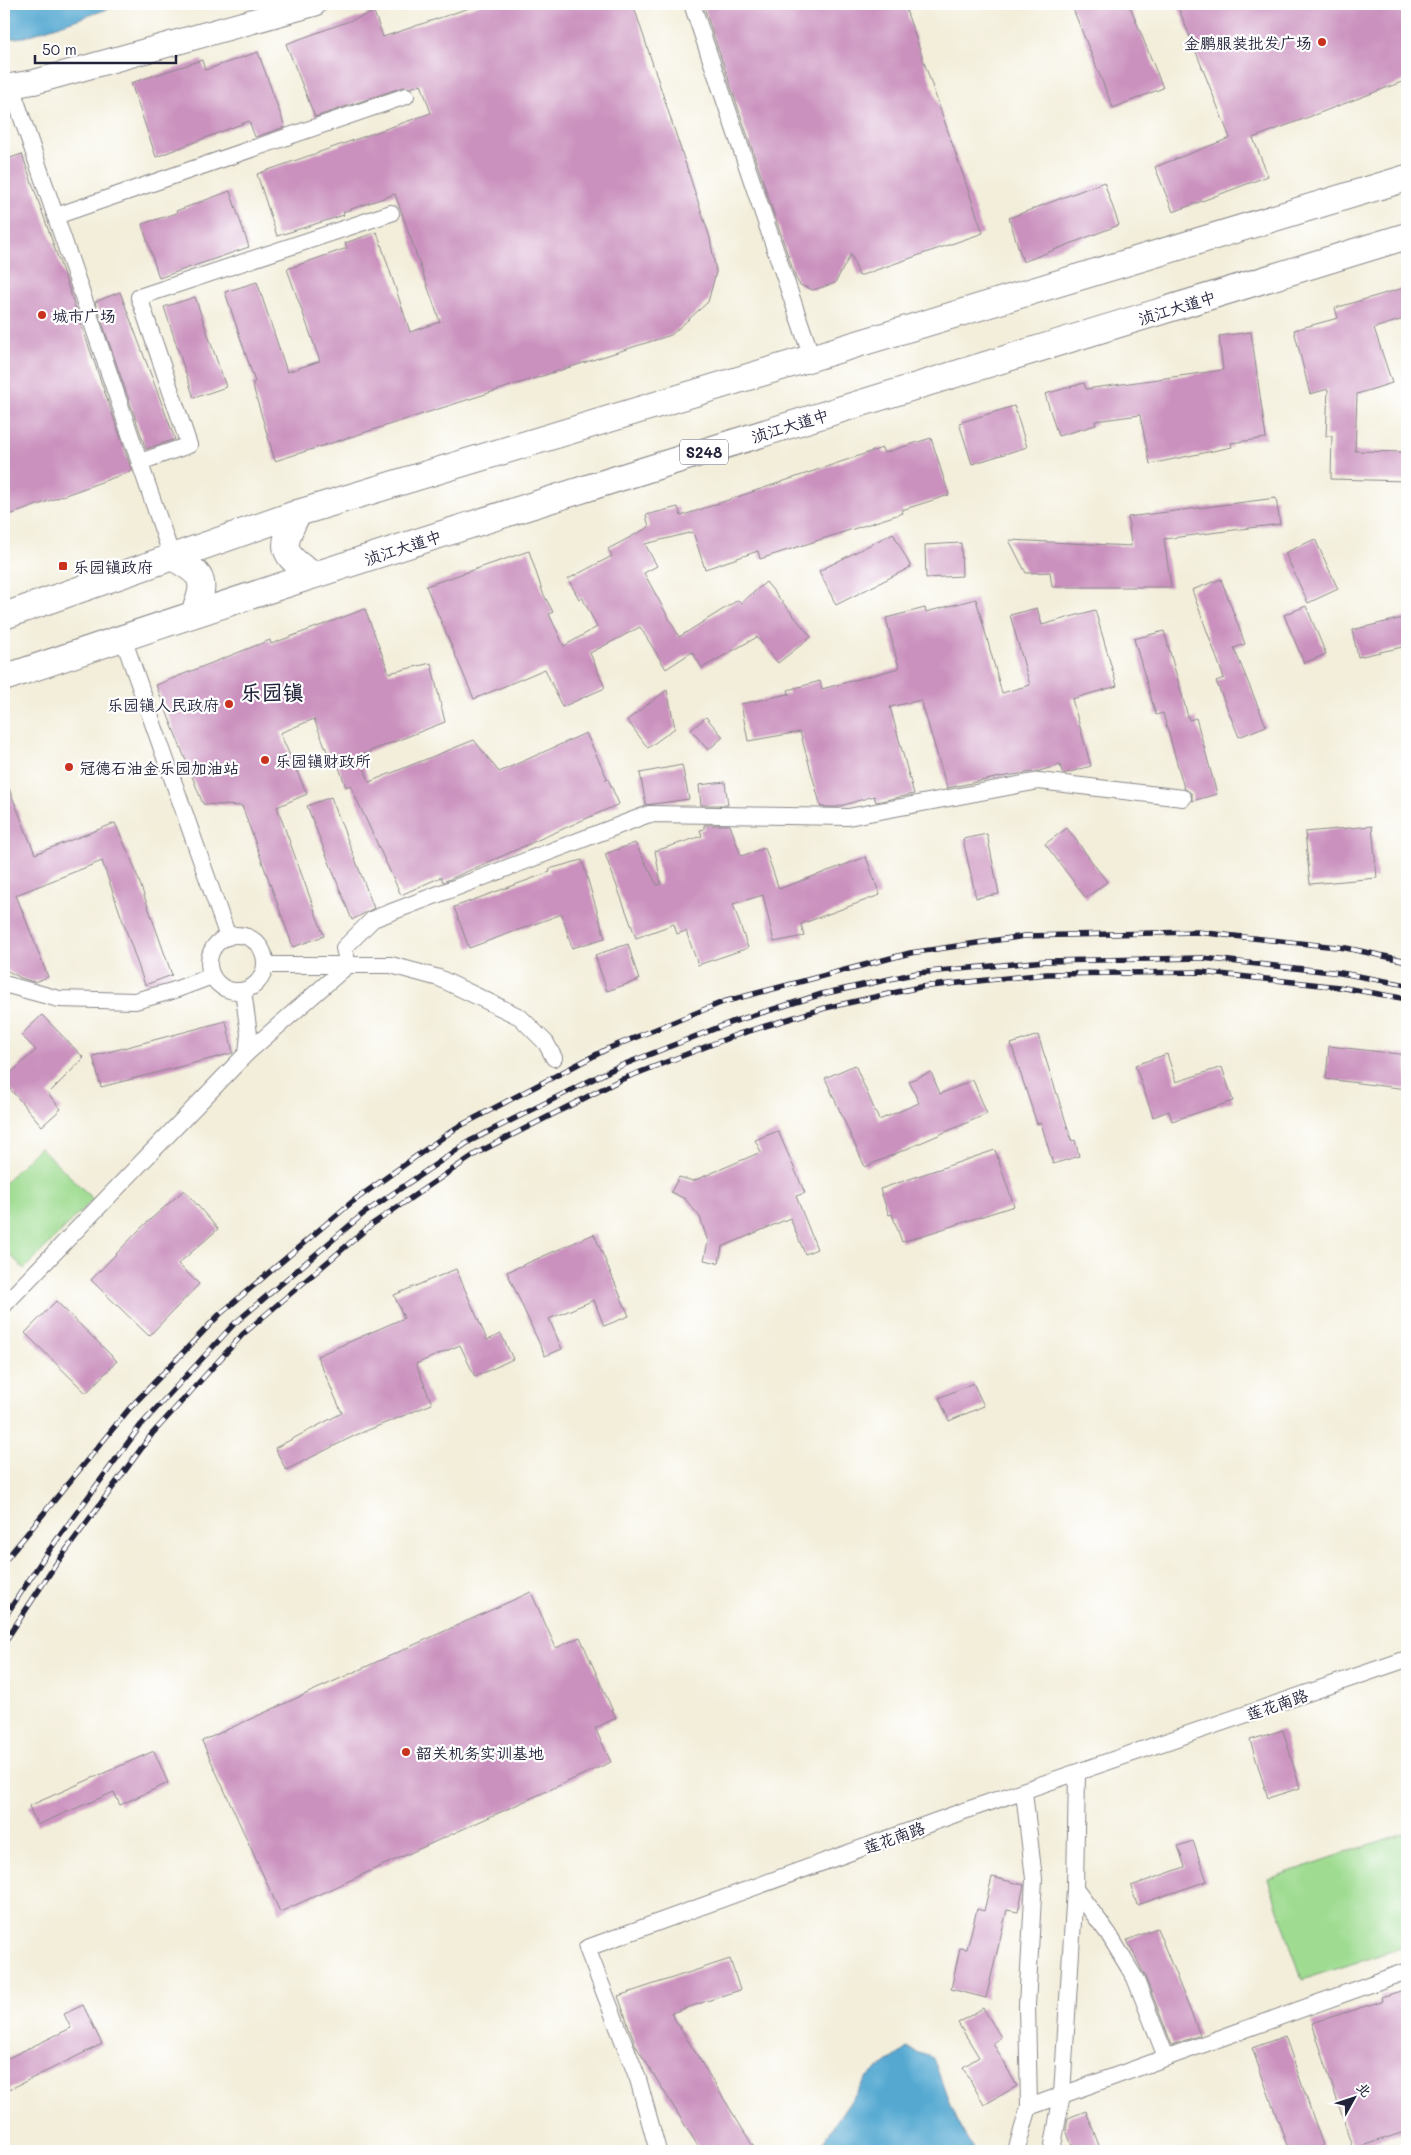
<svg xmlns="http://www.w3.org/2000/svg" width="1411" height="2155" viewBox="0 0 1411 2155" font-family="Mali,'LXGW WenKai TC',sans-serif">
	<style>
		.green { fill: #9fdc91; stroke: #607f66 }
		.water { fill: #55a9d1; stroke: #3c6686 }
		.building { fill: #ca91be }
		.lines { fill: none; stroke-linecap: round; stroke-linejoin: round }
		.street-casing { stroke: #8a888a; stroke-width: 18 }
		.secondary-casing { stroke: #8a888a; stroke-width: 26 }
		.primary-casing { stroke: #8a888a; stroke-width: 28 }
		.street { stroke: #fff; stroke-width: 16 }
		.secondary { stroke: #fff; stroke-width: 24 }
		.primary { stroke: #fff; stroke-width: 26 }
		.rail-casing { stroke: #22223b; stroke-width: 5.5 }
		.rail { stroke: #fff; stroke-width: 4; stroke-dasharray: 11; stroke-linecap: butt }
		.poi-dot { fill: #c8321e; stroke: #fff; stroke-width: 2 }
		.labels { text-anchor: middle; dominant-baseline: central; stroke-width: 4.5; stroke-linejoin: round; paint-order: stroke }
		.shield { fill: #fff; stroke: #646476; stroke-width: 1 }
		.shield-label { font-size: 15px; font-weight: bold; fill: #22223b }
		.poi-label { font-size: 16px; fill: #22223b; stroke: #fff; text-anchor: start }
		.street-label { font-size: 16px; fill: #22223b; stroke: #fff }
		.district-label { font-size: 21px; font-weight: bold; fill: #22223b; stroke: #fff }
	</style>
	<rect width="100%" height="100%" fill="#fff"/>
	<filter id="ink" filterUnits="userSpaceOnUse"><feTurbulence type="fractalNoise" baseFrequency=".02" numOctaves="2"/><feDisplacementMap in="SourceGraphic" scale="10" xChannelSelector="R" yChannelSelector="G"/><feConvolveMatrix kernelMatrix="1 2 1 2 8 2 1 2 1" color-interpolation-filters="sRGB"/></filter>
	<filter id="wash" filterUnits="userSpaceOnUse"><feTurbulence type="fractalNoise" baseFrequency=".0096" numOctaves="4" result="noise"/><feDisplacementMap in="SourceGraphic" scale="20" xChannelSelector="R" yChannelSelector="G"/><feGaussianBlur stdDeviation="1.12" result="paint"/><feColorMatrix in="noise" values="0 0 0 0 0 0 0 0 0 0 0 0 0 0 0 0 0 1.4 0 .05"/><feComposite in="paint" operator="in"/></filter>
	<g filter="url(#wash)">
		<rect width="100%" height="100%" fill="#f3eeda"/>
		<g class="green">
			<path d="M40,1147L93,1199L24,1269L4,1248V1183Z"/>
			<path d="M1407,1832V1946L1302,1980L1268,1879Z"/>
		</g>
		<g class="water">
			<path d="M4,4H123L24,37L4,39Z"/>
			<path d="M907,2048L933,2058C945,2089 954,2125 976,2151H817L866,2078Z"/>
		</g>
		<g id="blocks">
			<g class="building">
				<path d="M481,4H633L710,238L716,272L708,302L671,335L275,461L252,383L255,382L225,292L257,282L287,372L320,361L287,269L347,248L345,243L377,232L410,332L440,322L395,194L343,212L344,215L277,236L257,174L431,113L421,84L411,88L403,87L315,117L286,44L374,12L383,37Z"/>
				<path d="M703,4H904L983,233L859,276L851,254L835,283L813,290L800,285L796,279Z"/>
				<path d="M1071,4H1129L1163,88L1113,108Z"/>
				<path d="M1177,4H1407V80L1253,138L1268,176L1173,212L1155,167L1230,138Z"/>
				<path d="M258,52L285,127L255,137L249,121L156,157L131,83L202,60L205,70Z"/>
				<path d="M22,154L132,471L4,517V160Z"/>
				<path d="M1104,182L1119,225L1023,262L1009,218Z"/>
				<path d="M230,191L249,247L159,278L142,224L177,213L176,211Z"/>
				<path d="M1407,287V318L1374,328L1392,383L1357,394L1355,451L1407,452V481L1331,479L1332,436H1326L1328,389L1310,394L1294,330L1338,318L1335,308Z"/>
				<path d="M120,292L175,439L146,449L95,302Z"/>
				<path d="M195,297L226,387L194,398L164,307Z"/>
				<path d="M1251,332L1266,438L1231,443L1232,447L1150,464L1140,415L1095,421L1096,425L1058,436L1045,394L1084,383L1086,389L1223,370L1219,336Z"/>
				<path d="M1014,406L1027,447L972,464L959,423Z"/>
				<path d="M931,438L949,495L902,510L903,513L760,559L758,551L705,569L693,532L645,544L657,566L644,573L679,637L738,600L741,603L766,582L811,637L778,663L757,637L702,668L692,652L666,669L640,627L590,653L605,688L562,707L545,669L474,699L426,586L529,551L543,593L553,612L549,614L564,646L597,627L582,597L579,599L568,579L612,556L608,549L649,527L646,515L678,507L681,516L882,448L884,453Z"/>
				<path d="M1276,498L1280,524L1164,539L1171,587H1052L1050,572L1026,573L1009,540L1131,546L1128,517Z"/>
				<path d="M893,533L911,567L836,605L819,571Z"/>
				<path d="M1315,539L1338,589L1308,603L1285,553Z"/>
				<path d="M961,543L962,576L926,578L925,545Z"/>
				<path d="M1221,579L1245,644L1234,648L1266,726L1239,737L1216,681L1224,678L1192,590Z"/>
				<path d="M976,599L1002,693L1030,685L1010,615L1037,608L1042,625L1095,610L1117,686L1072,699L1091,766L1063,774L1060,765L1039,771L1000,777L947,788L921,700L890,707L914,794L876,802L874,796L837,807H821L800,732L748,741L741,704L789,694L788,690L820,681L822,689L899,668L886,618L925,608L926,612Z"/>
				<path d="M1306,606L1326,654L1304,663L1284,615Z"/>
				<path d="M365,609L389,673L431,663L445,722L360,755L369,782L474,740L499,772L586,733L607,778L605,780L608,779L619,804L448,880L443,882L441,877L401,895L350,785L346,787L336,759L331,761L314,719L280,733L307,794L277,807L324,936L293,947L242,806L203,804L156,685L270,640L271,644Z"/>
				<path d="M1407,617V646L1358,657L1352,630Z"/>
				<path d="M1164,631L1189,720L1196,718L1217,794L1192,801V794L1184,788L1163,713L1156,715L1134,639Z"/>
				<path d="M667,690L675,728L648,748L627,720Z"/>
				<path d="M706,717L723,737L708,750L691,730Z"/>
				<path d="M682,765L689,799L646,805L640,773Z"/>
				<path d="M4,776L35,854L115,823L132,861L172,975L145,985L102,861L16,895L48,977L34,982L21,978L4,969Z"/>
				<path d="M725,782L728,805H701L699,785Z"/>
				<path d="M331,797L374,908L352,920L307,806Z"/>
				<path d="M704,825H730L741,856L765,848L779,889L866,857L880,895L801,924L804,936L774,942L763,895L733,904L748,948L698,965L686,931L677,934L674,924L636,938L605,854L635,843L657,885L661,884L655,851L702,836L700,830L704,829Z"/>
				<path d="M1372,826L1377,878L1310,884L1305,832Z"/>
				<path d="M1067,828L1107,882L1086,898L1045,844Z"/>
				<path d="M987,834L999,894L976,898L963,839Z"/>
				<path d="M582,860L605,938L572,948L562,914L469,948L454,907L550,872L549,869Z"/>
				<path d="M628,944L639,980L607,991L595,955Z"/>
				<path d="M42,1015L84,1058L48,1094L61,1109L42,1126L4,1082V1079L36,1050L21,1035Z"/>
				<path d="M226,1021L233,1053L101,1087L93,1056Z"/>
				<path d="M1038,1035L1072,1141L1075,1140L1079,1156L1053,1164L1041,1123L1037,1124L1011,1044Z"/>
				<path d="M1329,1046L1407,1055V1089L1326,1079Z"/>
				<path d="M1167,1054L1176,1082L1222,1067L1233,1101L1172,1121L1169,1111L1153,1117L1135,1065Z"/>
				<path d="M855,1065L879,1120L919,1103L909,1081L931,1072L940,1094L973,1080L987,1114L865,1167L825,1078Z"/>
				<path d="M778,1131L805,1193L796,1196L817,1249L805,1254L790,1218L722,1247L719,1263L704,1260L708,1242L700,1217L685,1199L671,1192L679,1177L693,1181L761,1152L755,1140Z"/>
				<path d="M995,1150L1014,1206L902,1242L892,1214L889,1215L880,1189Z"/>
				<path d="M184,1190L218,1229L178,1264L199,1284L149,1336L91,1280L142,1227Z"/>
				<path d="M594,1234L629,1316L604,1326L594,1300L549,1319L562,1349L545,1356L507,1272Z"/>
				<path d="M456,1269L487,1340L501,1334L513,1359L475,1377L460,1345L416,1364L432,1404L356,1435L286,1470L275,1448L342,1413L317,1356L404,1318L394,1295Z"/>
				<path d="M56,1301L117,1361L86,1393L25,1333Z"/>
				<path d="M973,1383L984,1406L949,1421L939,1398Z"/>
				<path d="M531,1592L556,1648L580,1637L616,1718L595,1728L611,1762L280,1912L202,1741Z"/>
				<path d="M1283,1730L1300,1788L1268,1798L1250,1740Z"/>
				<path d="M154,1751L168,1783L120,1805L114,1792L37,1825L29,1806Z"/>
				<path d="M1193,1841L1207,1881L1137,1905L1131,1886L1185,1867L1178,1846Z"/>
				<path d="M992,1877L1024,1885L1018,1912L1007,1910L986,1998L951,1989L960,1948L967,1949L977,1909L984,1911Z"/>
				<path d="M1157,1928L1200,2035L1172,2045L1144,1974L1127,1940Z"/>
				<path d="M730,1959L740,1990L671,2013L756,2151H701L636,2046L618,1996Z"/>
				<path d="M1407,1989V2131L1353,2149L1312,2023L1382,2001L1381,1997Z"/>
				<path d="M83,2005L102,2044L4,2092V2060L71,2028L64,2014Z"/>
				<path d="M983,2008L1001,2037L993,2043L1017,2086L984,2105L963,2067L979,2057L958,2023Z"/>
				<path d="M1285,2036L1325,2151H1289L1252,2048Z"/>
				<path d="M1086,2111L1101,2151H1074L1066,2130L1068,2118Z"/>
			</g>
		</g>
	</g>
	<g filter="url(#ink)">
		<use href="#blocks" fill-opacity="0" stroke="#8a888a" stroke-width="1"/>
		<g class="lines">
			<g class="street-casing">
				<g id="street">
					<path d="M692,4L812,358"/>
					<path d="M11,86L172,557"/>
					<path d="M56,216L406,96"/>
					<path d="M140,462L189,445L139,297L391,213"/>
					<path d="M123,638L228,937"/>
					<circle cx="237" cy="963" r="28"/>
					<path d="M265,965H391L439,978L520,1017L546,1043L554,1058"/>
					<path d="M4,984L59,999L135,1001L172,991L212,976"/>
					<path d="M247,1053L348,965L344,948L373,919L649,814L848,817L1039,781L1183,798"/>
					<path d="M4,1305L247,1053L249,1034L243,991"/>
					<path d="M1075,1889L1108,1933L1135,1978L1166,2057"/>
					<path d="M1029,2107L1407,1971"/>
					<path d="M658,2151L638,2079L587,1948L964,1811L1407,1659"/>
					<path d="M1016,2151L1029,2107L1027,2005L1034,1879L1024,1792"/>
					<path d="M1052,2151L1062,2094L1075,1889L1077,1773"/>
				</g>
			</g>
			<g class="secondary-casing">
				<path id="secondary" d="M4,87L34,82L314,4"/>
			</g>
			<g class="primary-casing">
				<g id="primary">
					<path d="M298,513C280,547 280,554 314,575"/>
					<path d="M172,557C203,574 208,579 194,613"/>
					<path d="M4,616L298,513L1407,178"/>
					<path d="M4,678C468,520 938,380 1407,236"/>
				</g>
			</g>
			<use href="#street" class="street"/>
			<use href="#secondary" class="secondary"/>
			<use href="#primary" class="primary"/>
			<g class="rail-casing">
				<g id="rail">
					<path d="M4,1562L129,1409L219,1315L352,1202L456,1128L607,1049L723,1002L910,953L1025,936L1197,932L1346,948L1407,961"/>
					<path d="M4,1618L45,1556L141,1425L234,1324L363,1214L470,1141L615,1068L732,1022L822,994L917,973L1046,961L1202,958L1341,973L1407,985"/>
					<path d="M4,1643L56,1564L152,1434L243,1334L371,1225L477,1153L620,1080L736,1035L825,1008L920,987L1047,974L1201,972L1339,987L1407,999"/>
				</g>
			</g>
			<use href="#rail" class="rail"/>
		</g>
	</g>
	<g class="poi-dot">
		<circle cx="1322" cy="42" r="5"/>
		<circle cx="42" cy="315" r="5"/>
		<rect x="58" y="561" width="10" height="10" rx="2.5"/>
		<circle cx="229" cy="704" r="5"/>
		<circle cx="265" cy="760" r="5"/>
		<circle cx="69" cy="767" r="5"/>
		<circle cx="406" cy="1752" r="5"/>
	</g>
	<g class="labels">
		<rect class="shield" x="680" y="439.5" width="48" height="25" rx="4"/>
		<g class="shield-label">
			<text x="704" y="452">S248</text>
		</g>
		<g class="poi-label">
			<text x="1312" y="42" text-anchor="end">金鹏服装批发广场</text>
			<text x="52" y="315">城市广场</text>
			<text x="73" y="566">乐园镇政府</text>
			<text x="219" y="704" text-anchor="end">乐园镇人民政府</text>
			<text x="275" y="760">乐园镇财政所</text>
			<text x="79" y="767">冠德石油金乐园加油站</text>
			<text x="416" y="1752">韶关机务实训基地</text>
		</g>
		<g class="street-label">
			<text transform="translate(1177 307) rotate(-17)">浈江大道中</text>
			<text transform="translate(790 425) rotate(-17)">浈江大道中</text>
			<text transform="translate(403 547) rotate(-18)">浈江大道中</text>
			<text transform="translate(1277 1704) rotate(-19)">莲花南路</text>
			<text transform="translate(894 1837) rotate(-20)">莲花南路</text>
		</g>
		<g class="district-label">
			<text x="272" y="691">乐园镇</text>
		</g>
	</g>
	<rect width="1411" height="2155" fill="none" stroke="#fff" stroke-width="20"/>
	<g transform="translate(1354 2098) rotate(50)" stroke="#ffffff" stroke-width="4" paint-order="stroke">
	<path d="M0-4L9 19L0 12L-9 19Z" fill="#22223b"/>
	<text y="-8" font-size="14" font-weight="bold" text-anchor="middle" fill="#22223b">北</text>
	</g>
	<path d="M35 55v8h141v-8" fill="none" stroke="#22223b" stroke-width="2.5"/>
	<text x="42" y="55" font-size="15" fill="#22223b" stroke="#ffffff" stroke-width="4" paint-order="stroke">50 m</text>
</svg>
